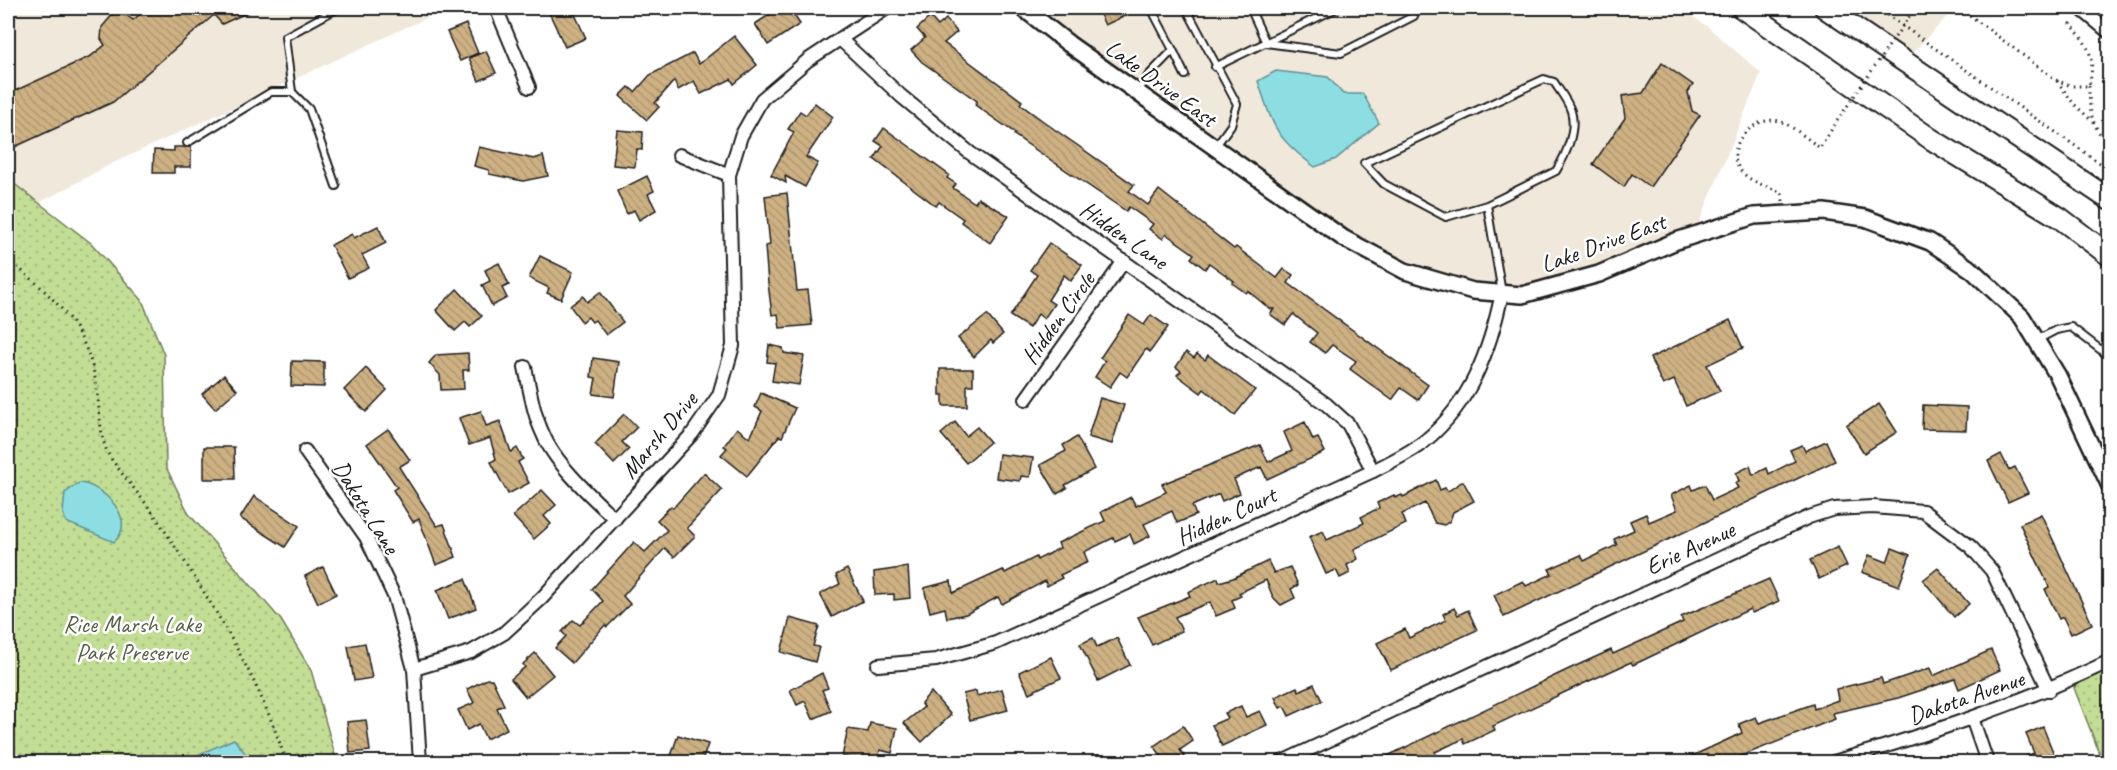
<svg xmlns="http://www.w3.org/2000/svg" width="2117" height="770" viewBox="0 0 2117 770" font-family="Caveat,sans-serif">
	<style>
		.built { fill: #f0e8da }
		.park { fill: url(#park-dots); stroke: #6f7c58; stroke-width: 1.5 }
		.water { fill: #8ddee3; stroke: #609093; stroke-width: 1.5 }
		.building { fill: url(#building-back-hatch); stroke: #1c1c1c; stroke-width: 1.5 }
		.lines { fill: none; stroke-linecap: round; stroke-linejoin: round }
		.service-casing { stroke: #1c1c1c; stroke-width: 10 }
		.minor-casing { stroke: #1c1c1c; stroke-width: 16 }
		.tertiary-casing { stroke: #1c1c1c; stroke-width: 20 }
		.primary-casing { stroke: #1c1c1c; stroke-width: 24 }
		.path { stroke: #1c1c1c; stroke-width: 3; stroke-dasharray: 1.5 4.5; stroke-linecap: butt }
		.service { stroke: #fff; stroke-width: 6 }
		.minor { stroke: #fff; stroke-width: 12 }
		.tertiary { stroke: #fff; stroke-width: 15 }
		.primary { stroke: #fff; stroke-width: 20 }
		.path-bridge { stroke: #1c1c1c; stroke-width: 3; stroke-dasharray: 1.5 4.5; stroke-linecap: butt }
		.labels { text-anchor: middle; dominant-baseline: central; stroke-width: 5; stroke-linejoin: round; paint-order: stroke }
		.street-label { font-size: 24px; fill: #1c1c1c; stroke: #fff }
		.park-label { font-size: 24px; fill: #566046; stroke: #fff }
	</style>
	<defs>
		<pattern id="park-dots" width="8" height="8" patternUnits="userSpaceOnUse" patternTransform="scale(1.5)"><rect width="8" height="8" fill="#c2dd94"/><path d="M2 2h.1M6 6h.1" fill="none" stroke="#a6bd7f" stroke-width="1.8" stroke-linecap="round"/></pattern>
		<pattern id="building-back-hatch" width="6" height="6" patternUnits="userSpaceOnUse" patternTransform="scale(1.5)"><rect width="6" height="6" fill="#ceb183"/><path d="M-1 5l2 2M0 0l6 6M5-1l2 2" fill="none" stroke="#b09871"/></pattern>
	</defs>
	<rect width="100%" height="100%" fill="#fff"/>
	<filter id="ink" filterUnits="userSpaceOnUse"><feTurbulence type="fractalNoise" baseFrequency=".0167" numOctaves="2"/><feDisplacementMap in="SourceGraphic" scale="12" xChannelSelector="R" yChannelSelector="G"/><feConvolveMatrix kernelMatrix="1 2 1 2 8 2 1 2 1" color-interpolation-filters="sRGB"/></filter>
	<g filter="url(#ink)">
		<g class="built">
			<path d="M8,8H448L111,164L39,203L8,179Z"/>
			<path d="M1023,8H1680L1708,27L1761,73L1694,235L1519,294L1446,283L1339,235Z"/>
			<path d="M1825,8H1955L1904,62Z"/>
		</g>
		<g class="park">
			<path d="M8,179L91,243L142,300L164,355L166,467L189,514L281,620L311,670L337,762H8Z"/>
			<path d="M2109,661V762H2103L2074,688L2087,672Z"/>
		</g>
		<g class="water">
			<path d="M1276,71L1328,77L1343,94H1363L1379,123L1336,159L1315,167C1274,136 1274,128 1258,81Z"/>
			<path d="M79,483C102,484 139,520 114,542L66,522L63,513L65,493Z"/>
			<path d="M234,739L252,762H191L195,756Z"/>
		</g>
		<g class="building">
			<path d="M147,8H257L222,24L214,15L113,102L8,150V94L91,56L105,45L101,39L102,27L113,14L126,15L133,20Z"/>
			<path d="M547,8H572L586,38L565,47Z"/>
			<path d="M780,8H789L800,24L768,45L755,24Z"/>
			<path d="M1097,8H1142L1105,25Z"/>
			<path d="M930,17L938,26L946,19L957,32L944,43L1022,101L1020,104L1054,129L1134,185L1129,191L1148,205L1159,190L1234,249L1236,247L1277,278L1284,269L1293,275L1288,283L1428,385L1418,400L1401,388L1392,400L1350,369L1356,361L1332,345L1325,353L1310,342L1317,333L1293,314L1285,325L1270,314L1274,309H1270L1248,291L1246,293L1232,283L1234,281L1209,263L1205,269L1191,258L1194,254L1166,234L1163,239L1149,229L1153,224L1129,207L1126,211L1014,135L1015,133L975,105L977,101L922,62L911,50L925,38L917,29Z"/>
			<path d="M466,24L478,53L460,61L447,32Z"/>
			<path d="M734,36L757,65L734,84L731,79L701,94L694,81L678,90L674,81L655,103L659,107L647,120L620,96L629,87L635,92L650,75L693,53L699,64Z"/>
			<path d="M486,51L496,73L479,81L469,58Z"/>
			<path d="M1662,63L1693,85L1688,92L1692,111L1700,115L1650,187L1632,174L1624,187L1593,164L1625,118L1622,96L1643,93Z"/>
			<path d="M815,103L833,117L806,157L818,163L805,187L785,176L786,183L771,175L794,132L788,129L800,111L806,115Z"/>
			<path d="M884,128L949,175L947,178L956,184L953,188L975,203L978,198L1009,216L990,243L961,222L963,219L939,202L936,206L874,159L883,146L875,141Z"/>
			<path d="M617,130L643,132L642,150L637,149L635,167L613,165Z"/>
			<path d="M174,147H191V167H174V173H153L154,150L174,151Z"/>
			<path d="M479,147L534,159L543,156L548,176L523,181L489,174V170L474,166Z"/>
			<path d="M647,176L654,191L648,194L656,210L639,220L634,210L627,214L617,191Z"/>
			<path d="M787,193L797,291L808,290L812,325L780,328L778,314L772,315L768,283L765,246L770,245L765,196Z"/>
			<path d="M378,226L386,243L362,255L369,268L348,278L331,245L352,234L354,238Z"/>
			<path d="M1049,243L1082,265L1071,281L1064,275L1048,300L1054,304L1044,319L1038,314L1029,328L1010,316L1037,275L1030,270Z"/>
			<path d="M540,256L573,272L561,299L547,293L549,288L529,278Z"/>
			<path d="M499,263L509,285L502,288L507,298L492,306L482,285L490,281L485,270Z"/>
			<path d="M457,289L482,316L470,327L465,322L455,331L436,310Z"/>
			<path d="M600,292L623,322L606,335L595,320L592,322L588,317L582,322L570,306L583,296L587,302Z"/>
			<path d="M987,315L1003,334L993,343L991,340L974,357L958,338Z"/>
			<path d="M1129,315L1144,325L1151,315L1168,327L1150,352L1146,349L1127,377L1120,372L1110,387L1095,377L1105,361L1100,358Z"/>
			<path d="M1730,320L1743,348L1707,365L1720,391L1686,406L1674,380L1663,385L1650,358Z"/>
			<path d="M769,345L783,348L784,353L804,356L799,385L772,381L775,363L767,362Z"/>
			<path d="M1186,352L1194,358L1197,354L1205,360L1208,355L1255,390L1235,415L1204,389L1201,393L1177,375L1181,371L1176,367Z"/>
			<path d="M468,353L469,370H463L464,389L441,390L440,375L429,363L436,355Z"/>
			<path d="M593,358L619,362L614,397L593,394L596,378L591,377Z"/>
			<path d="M292,361L324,362V387L291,386Z"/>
			<path d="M366,368L387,390L366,412L344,390Z"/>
			<path d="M940,369H973V385H967V406H943V395H940Z"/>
			<path d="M224,375L237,390L215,409L202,394Z"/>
			<path d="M761,393L795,408L782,437L779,436L747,476L721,455L727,448L724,446L737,428L750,438L762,411L755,407Z"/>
			<path d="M1100,398L1124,405L1112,444L1088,437Z"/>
			<path d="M1879,404L1897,432L1864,453L1846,425Z"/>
			<path d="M1923,405L1967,407L1966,430L1922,429Z"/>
			<path d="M481,411L486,426L500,421L511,452L517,448L523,459L518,462L529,483L508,494L491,462L496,459L490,438L469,445L459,418Z"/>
			<path d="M624,414L637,427L622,442L629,449L614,464L595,444Z"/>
			<path d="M955,422L966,436L977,427L990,442L966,463L941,434Z"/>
			<path d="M1305,422L1313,440L1318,438L1325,452L1267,479L1261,467L1234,479L1240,493L1222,501L1219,494L1192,506L1196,515L1177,523L1172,511L1144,524L1150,536L1134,544L1130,534L1115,541L1113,538L1084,552L1088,562L1060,575L1062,578L1047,586L1045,581L1002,604L998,597L966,614L947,618L945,608L930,612L924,588L951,581L953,593L1003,570L1005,573L1036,557L1037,560L1060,548L1058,543L1105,521L1101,512L1131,497L1136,506L1166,492L1162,484L1260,445L1268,462L1292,451L1284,432Z"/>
			<path d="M388,429L410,460L399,467L437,526L444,524L456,557L436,565L419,519L413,522L393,490L397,487L367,444Z"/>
			<path d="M1077,437L1094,469L1065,485L1067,488L1057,494L1040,465L1066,451L1063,445Z"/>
			<path d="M1826,441L1835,461L1504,617L1494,595L1523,581L1526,586L1552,574L1549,569L1581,555L1584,561L1617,545L1614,539L1634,530L1630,521L1646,514L1649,522L1677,510L1671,495L1691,485L1693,490L1705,485L1712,500L1738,488L1735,483L1739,481L1736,473L1750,466L1753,475L1767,468L1769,474L1795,461L1790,450L1802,445L1805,451Z"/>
			<path d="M204,447H234L235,479H204Z"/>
			<path d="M999,454L1033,458L1030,477L1021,476L1020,481L996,478Z"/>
			<path d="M2001,454L2009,470L2015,467L2028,493L2008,502L1988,461Z"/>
			<path d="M704,473L722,490L687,528L695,536L674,557L665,548L623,596L630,604L607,627L605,625L572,663L555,648L566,636L562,632L573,620L580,625L603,601L592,589L634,542L645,552L667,530L657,520L671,506L673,508Z"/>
			<path d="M1436,480L1440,490L1445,488L1448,491L1463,481L1474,501L1453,512L1450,521L1444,525L1435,523L1425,503L1402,514L1406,524L1354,549L1358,559L1347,565L1350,573L1340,578L1336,570L1326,574L1309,537L1323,531L1327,540L1364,523L1361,517L1379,508L1377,503L1394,495L1395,498L1402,495L1403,497Z"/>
			<path d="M542,490L556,505L544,516L551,524L534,539L513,516Z"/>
			<path d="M254,496L299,526L285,547L240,518Z"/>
			<path d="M2041,514L2092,624L2071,634L2063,617L2059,619L2045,589L2049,587L2020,524Z"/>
			<path d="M1838,547L1847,566L1819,579L1810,560Z"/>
			<path d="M1892,548L1910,555L1899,586L1862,572L1869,555L1887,562Z"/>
			<path d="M1268,561L1274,573L1290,567L1298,585L1291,589L1295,598L1281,605L1273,597L1266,580L1239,593L1241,596L1232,600L1235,608L1216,616L1210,602L1175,617L1182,631L1152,645L1138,617L1190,596L1188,592L1218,578L1219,582L1233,578Z"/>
			<path d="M323,567L336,594L318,603L305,576Z"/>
			<path d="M908,567L910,598L894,600V594L875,595L874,572Z"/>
			<path d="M1938,568L1969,604L1954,617L1923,580Z"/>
			<path d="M847,569L863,601L832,617L820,594L840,584L836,575Z"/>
			<path d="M465,579L476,608L448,619L437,590Z"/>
			<path d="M1769,579L1779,601L1752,613L1750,609L1633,665L1631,662L1576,687L1493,726L1495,730L1465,744L1463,739L1435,752L1437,757L1424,762H1375L1569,669L1611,650L1613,654L1683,622L1681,617Z"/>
			<path d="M1454,608L1458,615L1468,610L1477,630L1391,670L1377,643L1405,629L1409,638L1446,620L1443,614Z"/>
			<path d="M790,618L819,626L813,646L819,647L815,662L781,652Z"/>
			<path d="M1093,638L1097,647L1117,638L1130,665L1098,681L1080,644Z"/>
			<path d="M365,643L372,678L354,681L348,646Z"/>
			<path d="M1991,650L2000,670L1959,689L1955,679L1898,698L1833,713L1835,719L1726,762H1679L1742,733L1739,724L1756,717L1759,723L1813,704L1814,709L1838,700L1836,689L1881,678L1883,684L1930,668L1933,676Z"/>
			<path d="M535,653L553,675L526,697L511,679L525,667L523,664Z"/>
			<path d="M1051,657L1061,678L1029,693L1019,672Z"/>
			<path d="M822,673L828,688L822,690L831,711L813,719L805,701L797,705L790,690Z"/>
			<path d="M487,679H492L504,705L497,708L507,729L486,739L479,724L467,730L458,710L474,703L467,689Z"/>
			<path d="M1314,684L1322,701L1289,716L1284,706L1280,708L1275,697L1297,687L1299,691Z"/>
			<path d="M1002,689L1008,710L970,720L963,694L976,691L977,696Z"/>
			<path d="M931,692L951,715L922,742L904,723L924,707L921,703Z"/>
			<path d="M1241,706L1246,717L1260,711L1267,725L1222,746L1212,725L1228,718L1225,713Z"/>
			<path d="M366,720L370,751L350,753L347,722Z"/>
			<path d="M870,723L897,728L892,753L880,750L878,762L842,757L848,729L868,732Z"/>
			<path d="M1183,726L1193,741L1180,750L1188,762H1166L1154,746Z"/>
			<path d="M2043,727L2057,762H2012L2034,753L2026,734Z"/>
			<path d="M678,735L708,744L702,762H669Z"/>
		</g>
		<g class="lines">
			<g class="service-casing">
				<g id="service">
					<path d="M1186,8L1237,104L1231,125L1215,147"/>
					<path d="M1250,8L1266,43"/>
					<path d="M1266,43L1341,53L1414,16L1410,8"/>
					<path d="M1173,50L1185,75"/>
					<path d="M1215,67L1337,8"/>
					<path d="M292,92L285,37L338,8"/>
					<path d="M1137,93L1148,76L1173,50L1152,10"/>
					<path d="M187,143L271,92H292L309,109L336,186"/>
					<path d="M1487,205L1446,217L1384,184L1364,163L1544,79L1554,82C1559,90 1568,101 1571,111C1577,130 1566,155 1556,171L1487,205L1502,293"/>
					<path d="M2037,340L2056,330L2071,327L2110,357"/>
					<path d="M2099,463L2110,457"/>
				</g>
			</g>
			<g class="minor-casing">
				<g id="minor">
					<path d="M496,8L529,87"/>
					<path d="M2080,8L2110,33"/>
					<path d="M840,39L901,96L970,153L1326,404L1348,424L1373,471"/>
					<path d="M679,155L729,175"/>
					<path d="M525,367C530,390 533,413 543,434C555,464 592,497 615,519"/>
					<path d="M1026,399L1124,261"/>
					<path d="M305,451L366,537L394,596L414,669L420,762"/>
					<path d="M878,665L936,660L996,643L1373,471C1390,462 1410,453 1425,441C1471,403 1490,350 1502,293"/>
					<path d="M414,669L471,652L504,633L542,598L692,434L719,395L733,346L729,175L741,136L762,99L808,60L887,8"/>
					<path d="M1972,718L1987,762"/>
					<path d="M1282,762L1809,517L1834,509L1873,507L1923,511L1971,547L1992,571L2049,690"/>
					<path d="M1834,762C1928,734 2020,704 2110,661"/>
				</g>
			</g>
			<g class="tertiary-casing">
				<path id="tertiary" d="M1023,8L1069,44L1343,238L1405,271L1473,291L1522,295L1599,274L1676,241L1754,216L1824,212L1865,218L1930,242L1972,270L2022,317L2058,376L2110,486"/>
			</g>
			<g class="primary-casing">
				<g id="primary">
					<path d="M1742,8L1931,139L2060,218L2110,256"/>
					<path d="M1825,8L2110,200"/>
				</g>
			</g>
			<g class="path">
				<path d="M1877,8L2110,170"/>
				<path d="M1960,8L2056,80L2071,86H2089C2096,57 2089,46 2071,24L2074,20"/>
				<path d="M2057,81L2074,104L2092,121"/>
				<path d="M2089,86C2089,114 2092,125 2110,148"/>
				<path d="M1783,201L1782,193C1768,186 1751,183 1741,171C1721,147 1756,112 1782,122C1795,128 1809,140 1820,148L1837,121"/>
				<path d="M8,259C54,297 89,328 97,390C100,410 99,439 110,457C125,479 144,499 159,522C208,597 260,677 286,762"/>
			</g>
			<use href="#service" class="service"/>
			<use href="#minor" class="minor"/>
			<use href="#tertiary" class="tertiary"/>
			<use href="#primary" class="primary"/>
			<path class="path-bridge" d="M1837,121L1915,8"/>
		</g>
	</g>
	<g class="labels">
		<g class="street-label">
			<text transform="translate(1161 83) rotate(36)">Lake Drive East</text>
			<text transform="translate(1124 235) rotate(35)">Hidden Lane</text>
			<text transform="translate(1603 243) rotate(-20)">Lake Drive East</text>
			<text transform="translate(1058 318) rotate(-54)">Hidden Circle</text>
			<text transform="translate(659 435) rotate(-50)">Marsh Drive</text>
			<text transform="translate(366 507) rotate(58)">Dakota Lane</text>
			<text transform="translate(1226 516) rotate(-25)">Hidden Court</text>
			<text transform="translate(1690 548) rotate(-25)">Erie Avenue</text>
			<text transform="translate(1966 697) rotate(-19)">Dakota Avenue</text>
		</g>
		<g class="park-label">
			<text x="132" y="624">Rice Marsh Lake<tspan x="132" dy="28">Park Preserve</tspan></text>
		</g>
	</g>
	<rect width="2117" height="770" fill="none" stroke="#fff" stroke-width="30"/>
	<rect x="15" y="15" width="2087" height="740" fill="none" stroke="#1c1c1c" stroke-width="2" filter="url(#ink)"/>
</svg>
